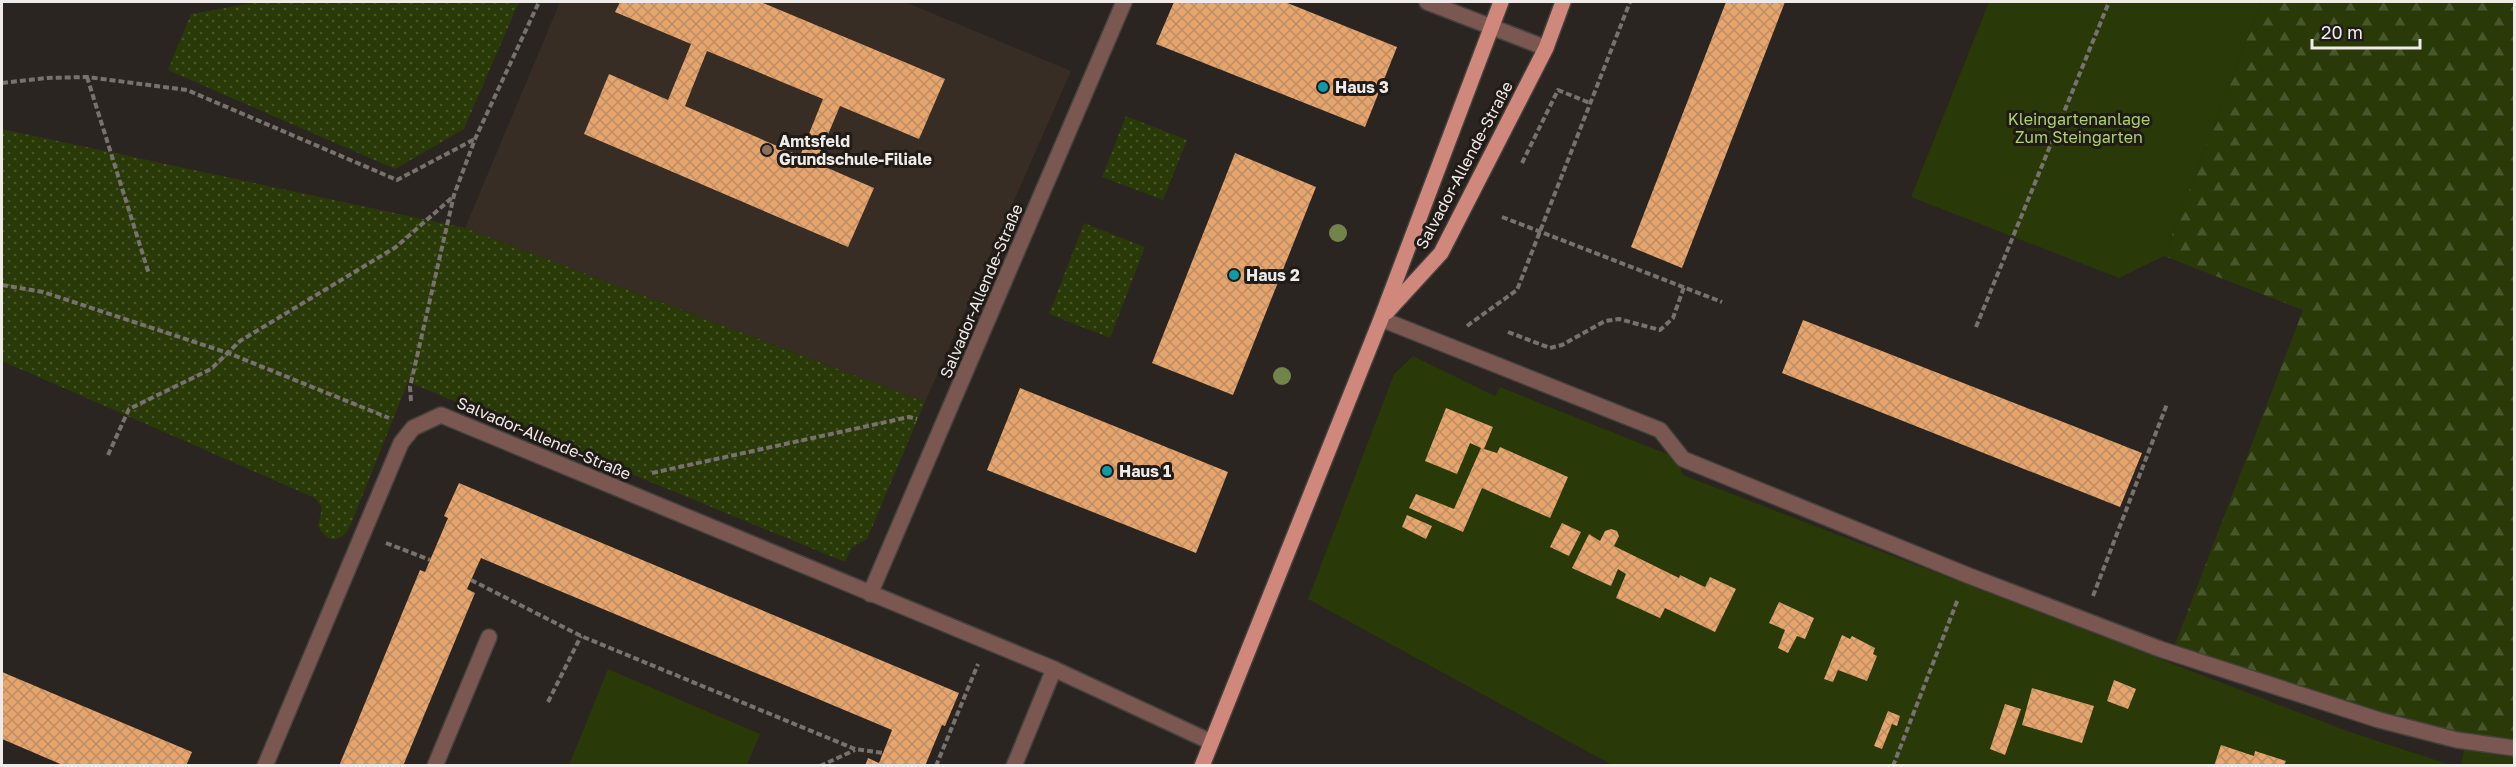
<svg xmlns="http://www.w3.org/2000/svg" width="2516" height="767" viewBox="0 0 2516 767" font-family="'Golos Text',sans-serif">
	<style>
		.built { fill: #382d25 }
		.green { fill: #293908 }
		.forest { fill: url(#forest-firs) }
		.park { fill: url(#park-dots) }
		.building { fill: url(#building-cross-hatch); fill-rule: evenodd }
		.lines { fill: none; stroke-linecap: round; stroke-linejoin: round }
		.minor-casing { stroke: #46413c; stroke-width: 18 }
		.major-casing { stroke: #46413c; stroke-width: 18 }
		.path { stroke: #77726e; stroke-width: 4; stroke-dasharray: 6 3; stroke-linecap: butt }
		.minor { stroke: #7a5851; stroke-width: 15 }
		.major { stroke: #cf887b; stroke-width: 15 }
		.tree { fill: #72844a }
		.culture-dot { fill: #0f9aa8; stroke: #201b17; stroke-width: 2 }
		.education-dot { fill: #8d6e63; stroke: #201b17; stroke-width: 2 }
		.labels { text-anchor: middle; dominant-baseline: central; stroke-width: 6; stroke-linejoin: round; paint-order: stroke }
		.poi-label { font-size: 16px; font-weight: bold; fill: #efebe8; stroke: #201b17; text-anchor: start }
		.park-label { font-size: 16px; fill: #acd26d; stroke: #201b17 }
		.street-label { font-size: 16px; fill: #efebe8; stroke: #201b17 }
	</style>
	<defs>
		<pattern id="forest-firs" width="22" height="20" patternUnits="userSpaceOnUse" patternTransform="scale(1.5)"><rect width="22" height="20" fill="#293908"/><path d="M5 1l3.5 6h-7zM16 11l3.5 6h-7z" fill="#48562c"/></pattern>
		<pattern id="park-dots" width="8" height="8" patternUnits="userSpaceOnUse" patternTransform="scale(1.5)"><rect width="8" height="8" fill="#293908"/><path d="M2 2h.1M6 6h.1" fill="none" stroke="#48562c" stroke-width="1.8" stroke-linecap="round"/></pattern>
		<pattern id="building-cross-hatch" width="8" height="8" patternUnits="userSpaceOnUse" patternTransform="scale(1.5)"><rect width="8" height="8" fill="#e6a56d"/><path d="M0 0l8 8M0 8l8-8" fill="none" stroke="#be8d63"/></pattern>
	</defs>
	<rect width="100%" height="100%" fill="#2a2520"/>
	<path class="built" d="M560,2H905L1071,71L925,402L465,228Z"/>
	<g class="green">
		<path d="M1989,2H2261L2164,256L2119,278L1911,197Z"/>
		<path d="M1413,356L1495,396L1500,387L1677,458L1683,475L2347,731L2451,765H1612L1308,599L1394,374Z"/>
		<path d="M608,669L760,734L747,765H569Z"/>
		<path d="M2464,750L2514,758V765H2461Z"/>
	</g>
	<path class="forest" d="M2261,2H2514V758L2464,750L2174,647L2303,310L2164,256Z"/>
	<g class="park">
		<path d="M257,2H519L464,129L395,169L168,70L191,14Z"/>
		<path d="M1126,116L1187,140L1163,200L1102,177Z"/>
		<path d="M2,129L465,228L925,402L867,539L851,548L845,562L408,382L351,524C342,543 328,545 318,526L322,508L315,498L2,361Z"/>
		<path d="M1084,223L1145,247L1110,338L1049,314Z"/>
	</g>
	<g class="building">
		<path d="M620,2H761L945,79L919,139L840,106L816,163L874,188L848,247L584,134L609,74L668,100L691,44L615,12ZM707,51L823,99L800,156L685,106Z"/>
		<path d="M1174,2H1285L1397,47L1365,127L1156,44Z"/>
		<path d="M1726,2H1785L1682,268L1631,247Z"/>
		<path d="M1235,153L1316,187L1233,395L1152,363Z"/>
		<path d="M1803,320L2142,453L2120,507L1782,373Z"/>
		<path d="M1020,388L1228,472L1196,553L987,470Z"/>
		<path d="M1446,408L1493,427L1484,449L1497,453L1500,447L1568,477L1550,518L1482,488L1463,532L1409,508L1416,494L1454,509L1481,448L1470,443L1457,474L1425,461Z"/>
		<path d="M459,483L959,693L945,726L942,725L925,766H865L868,758L879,763L892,730L481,558L467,589L475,593L403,766H339L420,570L425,572L448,518L444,516Z"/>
		<path d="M1407,515L1432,526L1426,539L1402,527Z"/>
		<path d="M1562,523L1581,532L1569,556L1550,547Z"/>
		<path d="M1611,529L1617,531L1619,536L1614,546L1679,578L1680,575L1705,587L1710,577L1736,589L1715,632L1665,608L1660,618L1616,598L1626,574L1618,569L1611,586L1572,568L1589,534L1600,541L1605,531Z"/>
		<path d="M1779,602L1814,618L1805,639L1797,636L1788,653L1778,648L1785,630L1769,623Z"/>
		<path d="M1842,635L1850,639L1852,636L1875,648L1873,654L1877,656L1867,681L1838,670L1833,682L1824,679Z"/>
		<path d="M2,672L192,752L186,766H65L2,739Z"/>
		<path d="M2114,680L2136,689L2128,709L2107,701Z"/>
		<path d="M2032,688L2094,706L2082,743L2022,725Z"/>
		<path d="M2005,704L2021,709L2005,755L1990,749Z"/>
		<path d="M1888,711L1900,716L1897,726L1892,724L1882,749L1874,746Z"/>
		<path d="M2221,745L2254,756L2255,751L2286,761L2284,766H2214Z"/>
	</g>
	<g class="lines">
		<g class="minor-casing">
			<g id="minor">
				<path d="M1427,2L1546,48"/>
				<path d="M1381,319L1660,430L1683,459L1967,575L2160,649L2379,720L2457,740L2514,748"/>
				<path d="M870,594L1124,2"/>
				<path d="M265,766L401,443L413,428L441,415L1054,669L1211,742"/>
				<path d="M435,766L489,637"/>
				<path d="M1014,766L1054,669"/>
			</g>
		</g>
		<g class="major-casing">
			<g id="major">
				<path d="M1387,312L1441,253L1546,48L1563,2"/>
				<path d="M1202,766L1381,319L1501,2"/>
			</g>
		</g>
		<g class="path">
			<path d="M87,77L149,274"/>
			<path d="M2,83L47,78L87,77L187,90L397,180L475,139"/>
			<path d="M1522,163L1558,90L1590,103"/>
			<path d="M1502,217L1722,302"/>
			<path d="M2,285L43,292L228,353L389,418"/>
			<path d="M1467,326L1517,290L1630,2"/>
			<path d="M1976,327L2109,2"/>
			<path d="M1508,332L1550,348L1562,345L1605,321L1619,319L1660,330L1673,318L1684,287"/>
			<path d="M411,401L410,387L454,195L475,139L539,2"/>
			<path d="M108,455L129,409L211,369L240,341L396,247L454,196"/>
			<path d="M652,473L909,417L917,419"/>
			<path d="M386,543L430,560"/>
			<path d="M471,580L581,636L855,749L883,753"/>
			<path d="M2093,596L2167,404"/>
			<path d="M548,702L581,636"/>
			<path d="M820,766L855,750"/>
			<path d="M936,766L978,664"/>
			<path d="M1893,766L1958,599"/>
		</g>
		<use href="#minor" class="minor"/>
		<use href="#major" class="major"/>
	</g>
	<g class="tree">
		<circle cx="1338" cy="233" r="9"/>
		<circle cx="1282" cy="376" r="9"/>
	</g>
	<g class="culture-dot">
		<circle cx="1323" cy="87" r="6"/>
		<circle cx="1234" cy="275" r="6"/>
		<circle cx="1107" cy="471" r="6"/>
	</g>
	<circle class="education-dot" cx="767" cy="150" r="6"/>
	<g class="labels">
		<g class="poi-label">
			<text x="1335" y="87">Haus 3</text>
			<text x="779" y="141">Amtsfeld<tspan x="779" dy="18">Grundschule-Filiale</tspan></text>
			<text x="1246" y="275">Haus 2</text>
			<text x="1119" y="471">Haus 1</text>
		</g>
		<g class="park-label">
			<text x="2079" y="119">Kleingartenanlage<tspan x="2079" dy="18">Zum Steingarten</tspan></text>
		</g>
		<g class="street-label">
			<text transform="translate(1464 165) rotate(-62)">Salvador-Allende-Straße</text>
			<text transform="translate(981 291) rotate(-67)">Salvador-Allende-Straße</text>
			<text transform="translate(544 438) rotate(23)">Salvador-Allende-Straße</text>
		</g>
	</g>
	<rect width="2516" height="767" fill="none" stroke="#efebe8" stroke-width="6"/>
	<path d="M2312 39v9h108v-9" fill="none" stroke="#efebe8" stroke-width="3"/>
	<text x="2321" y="39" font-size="18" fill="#efebe8" stroke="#201b17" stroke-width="4.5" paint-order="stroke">20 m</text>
</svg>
